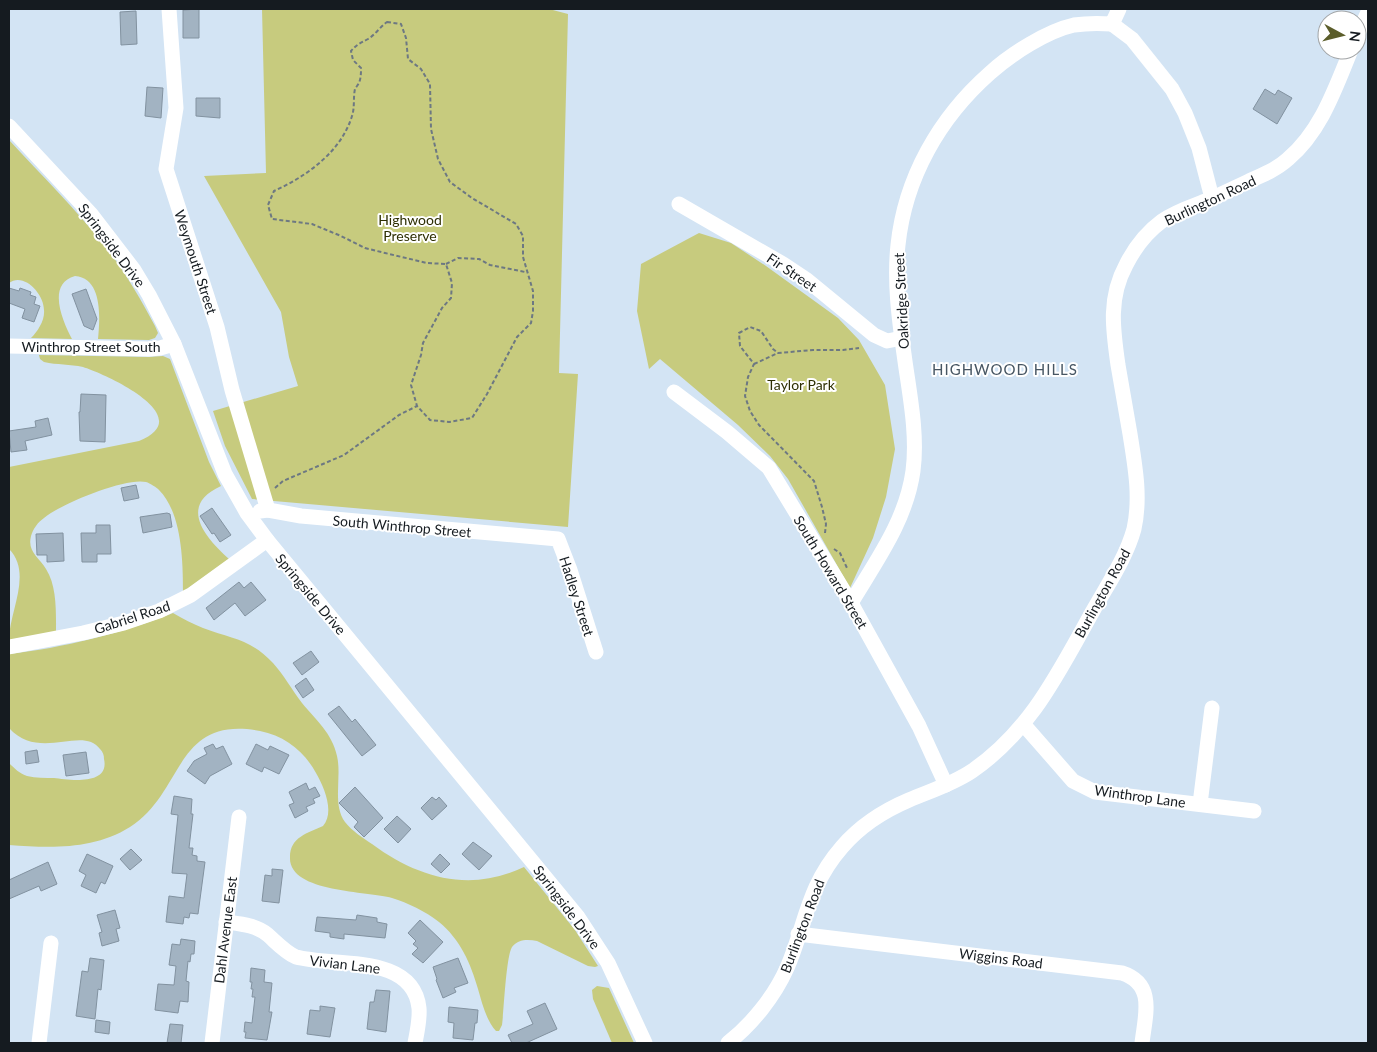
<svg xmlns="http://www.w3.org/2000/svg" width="1377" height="1052" viewBox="0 0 1377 1052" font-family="Lato,sans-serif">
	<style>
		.green { fill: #c7cb7e }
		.building { fill: #a2b3c2; stroke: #8292a0 }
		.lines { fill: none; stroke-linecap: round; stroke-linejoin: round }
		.path { stroke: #6d7882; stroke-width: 2; stroke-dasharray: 4 2.5; stroke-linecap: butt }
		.minor { stroke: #fff; stroke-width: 15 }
		.labels { text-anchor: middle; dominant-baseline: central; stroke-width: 4; stroke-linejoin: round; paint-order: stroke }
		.street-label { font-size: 14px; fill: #151b20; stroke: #fff }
		.park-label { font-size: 14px; fill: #2e2f03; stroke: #fff }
		.neighbourhood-label { font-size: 15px; letter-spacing: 1px; fill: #475663; stroke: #fff }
	</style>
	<rect width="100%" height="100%" fill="#d3e4f4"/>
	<g class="green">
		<path d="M262,9H549L568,14L559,373L578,374L568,527L252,499L225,446L213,411L298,386L289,357L281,312L204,176L266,173Z"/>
		<path d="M9,140C41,175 75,208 104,245C124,270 140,298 155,326L158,333L155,338L149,340L98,339C100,319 103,278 75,276C46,284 63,322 72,339L31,338C38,331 45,320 44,310C44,294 24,272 9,283Z"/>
		<path d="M699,233L731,243L766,266L838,318L859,340L885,385L895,449L886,497L873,538L850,588L788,479L770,456L738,425L660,359L649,369L637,311L641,264Z"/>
		<path d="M39,355L149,357L163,356L170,359L209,462L221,486C177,506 206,538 229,559L183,592C183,561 182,513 159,490C157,488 150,483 146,482C126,477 60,504 44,518C38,522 33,529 31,536C27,552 39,557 46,569C57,586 56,612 56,632L9,640C9,612 33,573 9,549V467L139,441C199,417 108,375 83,367C70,364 57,365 44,362L40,359Z"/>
		<path d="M173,613C183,619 193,624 203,628C232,639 251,639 273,663C284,675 292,690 302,703C316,720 332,733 337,756C342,777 332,804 345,822C352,831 363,838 372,844C418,878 470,893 524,867L575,930L598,966L595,967L588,966L537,941C528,939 518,939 512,947C506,957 504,1010 502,1025L499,1031H496C486,1020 482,1003 478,989C471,964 460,939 439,922C425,911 408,903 392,898C368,891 288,893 290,857C290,837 308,833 323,826C335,812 324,787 316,773C304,751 285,736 260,731C174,715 185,792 130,827C93,850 51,848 9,845V763C14,768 20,774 27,776C36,778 45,778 54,778C69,780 110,786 104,759C104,755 103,752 100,749C82,725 40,762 9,728V654C62,648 123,633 173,613Z"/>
		<path d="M597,986L609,988L634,1043H612L593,999L592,990Z"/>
	</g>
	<g class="building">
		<path d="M199,9V38H183V10Z"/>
		<path d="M136,11L137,44L121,45L120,12Z"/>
		<path d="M147,87L163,88L161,118L145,116Z"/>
		<path d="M1265,89L1275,95L1278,90L1292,98L1277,124L1253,109Z"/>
		<path d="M196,98H220V118L196,116Z"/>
		<path d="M9,288L19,291L20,288L31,292L30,295L36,297L34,304L40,306L34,322L22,318L25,309L9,303Z"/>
		<path d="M86,289L97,319L93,330L84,326L72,294Z"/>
		<path d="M81,394L106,395L105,442L80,441L79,412H80Z"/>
		<path d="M48,418L52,435L25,441L27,450L11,452L9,431L36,427L35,421Z"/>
		<path d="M136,485L139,498L124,501L121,488Z"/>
		<path d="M212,508L231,535L220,542L214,533L212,534L200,516Z"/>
		<path d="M167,513L170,514L172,527L143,533L140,517Z"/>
		<path d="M96,525H110L111,554H97V562H82L81,533H96Z"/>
		<path d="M63,533L64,561L47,562V555H37L36,534Z"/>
		<path d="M239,582L244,588L251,582L266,600L245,616L235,603L214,620L206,608Z"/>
		<path d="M311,651L319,662L302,675L293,663Z"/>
		<path d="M306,678L314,690L303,698L295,686Z"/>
		<path d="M339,706L352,722L355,719L376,745L362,756L328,714Z"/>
		<path d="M213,744L216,749L223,746L232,764L210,776L205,784L187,771L194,761L207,754L204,748Z"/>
		<path d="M256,744L268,750L270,746L289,755L279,774L264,767L262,772L246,764Z"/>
		<path d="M37,750L39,762L26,764L25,752Z"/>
		<path d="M86,752L89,773L66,776L63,755Z"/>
		<path d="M306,783L309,790L315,787L320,796L313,799L315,803L306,807L308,811L295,818L289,805L294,803L289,792Z"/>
		<path d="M355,787L383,818L364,837L354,827L358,822L339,803Z"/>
		<path d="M174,796L192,799L191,814H193L189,848H193L192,855L197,856V861L205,862L198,914L190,913L189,918L184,917L183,924L166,922L169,896L184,898L187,874L172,873L178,815L171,814Z"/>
		<path d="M432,797L436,800L439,797L447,806L432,820L421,808Z"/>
		<path d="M397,816L411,829L398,843L384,829Z"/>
		<path d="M473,842L492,856L479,870L462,854Z"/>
		<path d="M131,849L142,860L130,870L120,859Z"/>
		<path d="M87,854L113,866L105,884L101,882L96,893L81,886L86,875L79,871Z"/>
		<path d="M440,854L450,864L441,873L431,864Z"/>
		<path d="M48,862L57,884L41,891L39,886L9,899V880Z"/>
		<path d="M272,869L283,870L279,903L262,901L265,875L272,876Z"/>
		<path d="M115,910L120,928L116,929L119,941L102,946L99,933L102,932L97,915Z"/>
		<path d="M357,915L377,918V922L387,924L385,938L344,934V939L330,937V933L315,931L317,917L356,920Z"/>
		<path d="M420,920L443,942L423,963L412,954L418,948L413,944L416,941L408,933Z"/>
		<path d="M181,939L195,941L194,954H191L190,962L188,961L186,981L189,982L188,1002L180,1001L178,1013L155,1010L158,984L174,985L176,966L169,965L172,944L180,945Z"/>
		<path d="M90,958L104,960L101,990L98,989L95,1019L76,1016L82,971L88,972Z"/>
		<path d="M458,958L468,983L454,988L456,992L443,998L436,980L437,979L433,967Z"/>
		<path d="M251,968L265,970L264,982L272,983L269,1012H272L267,1040L245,1038L246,1032H244L245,1022L252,1023L255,997H252L253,989H251L252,982H250Z"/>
		<path d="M376,990L390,991L386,1032L367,1029L370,1002H374Z"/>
		<path d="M545,1003L557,1029L526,1043H512L508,1035L533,1024L527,1011Z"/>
		<path d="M320,1006L335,1008L330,1037L307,1034L310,1010L320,1011Z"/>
		<path d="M449,1007L478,1010L477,1023H475L473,1040L453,1038L454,1023L448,1022Z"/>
		<path d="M96,1020L110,1022L109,1034L95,1032Z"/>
		<path d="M170,1024L183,1025L181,1043H167Z"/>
	</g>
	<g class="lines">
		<g class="path">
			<path d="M387,22L401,24L406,38L408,59L421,69L430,84L431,129L438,159L450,182L472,198L516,224L523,236V257L533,291V311L531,323L517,337L487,394L472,418L449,422L430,420L417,406L411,385L421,355L423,343L442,308L451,298L452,283L446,264L427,263L385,253L365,248L341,236L312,224L272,219L268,205L274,191C307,176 341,152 352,116C355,107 353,98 355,89C356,87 358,85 359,83C361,78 361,73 361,68L353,60L351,51C357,44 361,43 368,39C375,35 380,27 387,22Z"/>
			<path d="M446,264L458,258L479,259L490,265L525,272"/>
			<path d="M754,364L778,353"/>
			<path d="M275,488L283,481L344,455L399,415L417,406"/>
			<path d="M825,533L826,524L822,507L814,481L759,425L750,411L745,396L748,377L754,364L740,346L739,333L750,327L761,331L773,349L778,353L813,350H843L859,348"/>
			<path d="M834,549L840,553L847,568"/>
		</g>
		<g class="minor">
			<path d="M169,9L176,108L166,169L217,327L232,390L268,510"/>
			<path d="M1112,24L1132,39L1172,89L1185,113L1199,148L1212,198"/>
			<path d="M1357,36L1368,12"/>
			<path d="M9,126L91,214L134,270L149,295L174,344L225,474L247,513L267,540L578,917L608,963L645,1043"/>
			<path d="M679,204L783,264L807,280L874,335L887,341L902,338"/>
			<path d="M9,346L149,349L160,348L174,344"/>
			<path d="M674,392L727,432L769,468L851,603L919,726L946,785"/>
			<path d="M260,511L268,510L301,516L558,539L570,570L596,652"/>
			<path d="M851,603C876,561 906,521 913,471C918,433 909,392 904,354C899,319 894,281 898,245C905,178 939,118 990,73C1011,54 1047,31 1074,25C1087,23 1099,23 1112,24L1119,9"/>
			<path d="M9,647L83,633L124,623L159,611L191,595L267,540"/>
			<path d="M1024,725L1073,781L1095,792L1254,811"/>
			<path d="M1200,804L1212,708"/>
			<path d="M226,922C241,924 256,925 268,935C277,943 285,952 296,957C334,967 413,953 419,1008C420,1020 417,1032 415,1043"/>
			<path d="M798,934L1122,973C1156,984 1145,1016 1142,1043"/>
			<path d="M39,1043L51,943"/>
			<path d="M212,1043L239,817"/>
			<path d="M728,1043C752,1024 774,997 787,968C806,924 807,887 842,847C860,826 883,811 909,800C930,791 953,784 972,771C1032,730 1060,669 1094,609C1108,584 1126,558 1134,529C1141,497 1135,466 1130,434C1126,411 1122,388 1118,365C1113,330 1108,298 1126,265C1134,249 1147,232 1162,221C1176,211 1193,206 1208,200C1222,194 1236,187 1249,181C1263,175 1277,169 1288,159C1321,131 1335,89 1351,50"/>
		</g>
	</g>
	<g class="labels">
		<g class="street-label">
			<text transform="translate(1210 200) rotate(-25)">Burlington Road</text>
			<text transform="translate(112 245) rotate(53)">Springside Drive</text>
			<text transform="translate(196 262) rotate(72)">Weymouth Street</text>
			<text transform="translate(792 272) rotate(34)">Fir Street</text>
			<text transform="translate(901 301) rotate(-93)">Oakridge Street</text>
			<text x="91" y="346">Winthrop Street South</text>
			<text transform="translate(402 526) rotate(5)">South Winthrop Street</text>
			<text transform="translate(831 572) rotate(59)">South Howard Street</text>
			<text transform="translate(1102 593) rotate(-61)">Burlington Road</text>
			<text transform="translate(311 594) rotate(50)">Springside Drive</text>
			<text transform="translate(577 596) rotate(72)">Hadley Street</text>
			<text transform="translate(132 617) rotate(-18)">Gabriel Road</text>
			<text transform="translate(1140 796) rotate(8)">Winthrop Lane</text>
			<text transform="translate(567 907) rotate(53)">Springside Drive</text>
			<text transform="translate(802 926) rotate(-69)">Burlington Road</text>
			<text transform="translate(225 930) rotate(-83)">Dahl Avenue East</text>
			<text transform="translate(1001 958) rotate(7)">Wiggins Road</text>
			<text transform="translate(345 964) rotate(7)">Vivian Lane</text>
		</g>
		<g class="park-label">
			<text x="410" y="219">Highwood<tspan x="410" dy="16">Preserve</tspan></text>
			<text x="801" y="384">Taylor Park</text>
		</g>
		<g class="neighbourhood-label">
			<text x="1005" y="369">HIGHWOOD HILLS</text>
		</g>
	</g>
	<rect width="1377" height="1052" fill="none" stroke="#151b20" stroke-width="20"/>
	<g transform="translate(1342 35) rotate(97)"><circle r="24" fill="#ffffff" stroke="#a1a4a6"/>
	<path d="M0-4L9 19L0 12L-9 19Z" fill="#5b5d2a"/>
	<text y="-8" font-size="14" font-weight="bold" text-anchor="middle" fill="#151b20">N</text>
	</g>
</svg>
